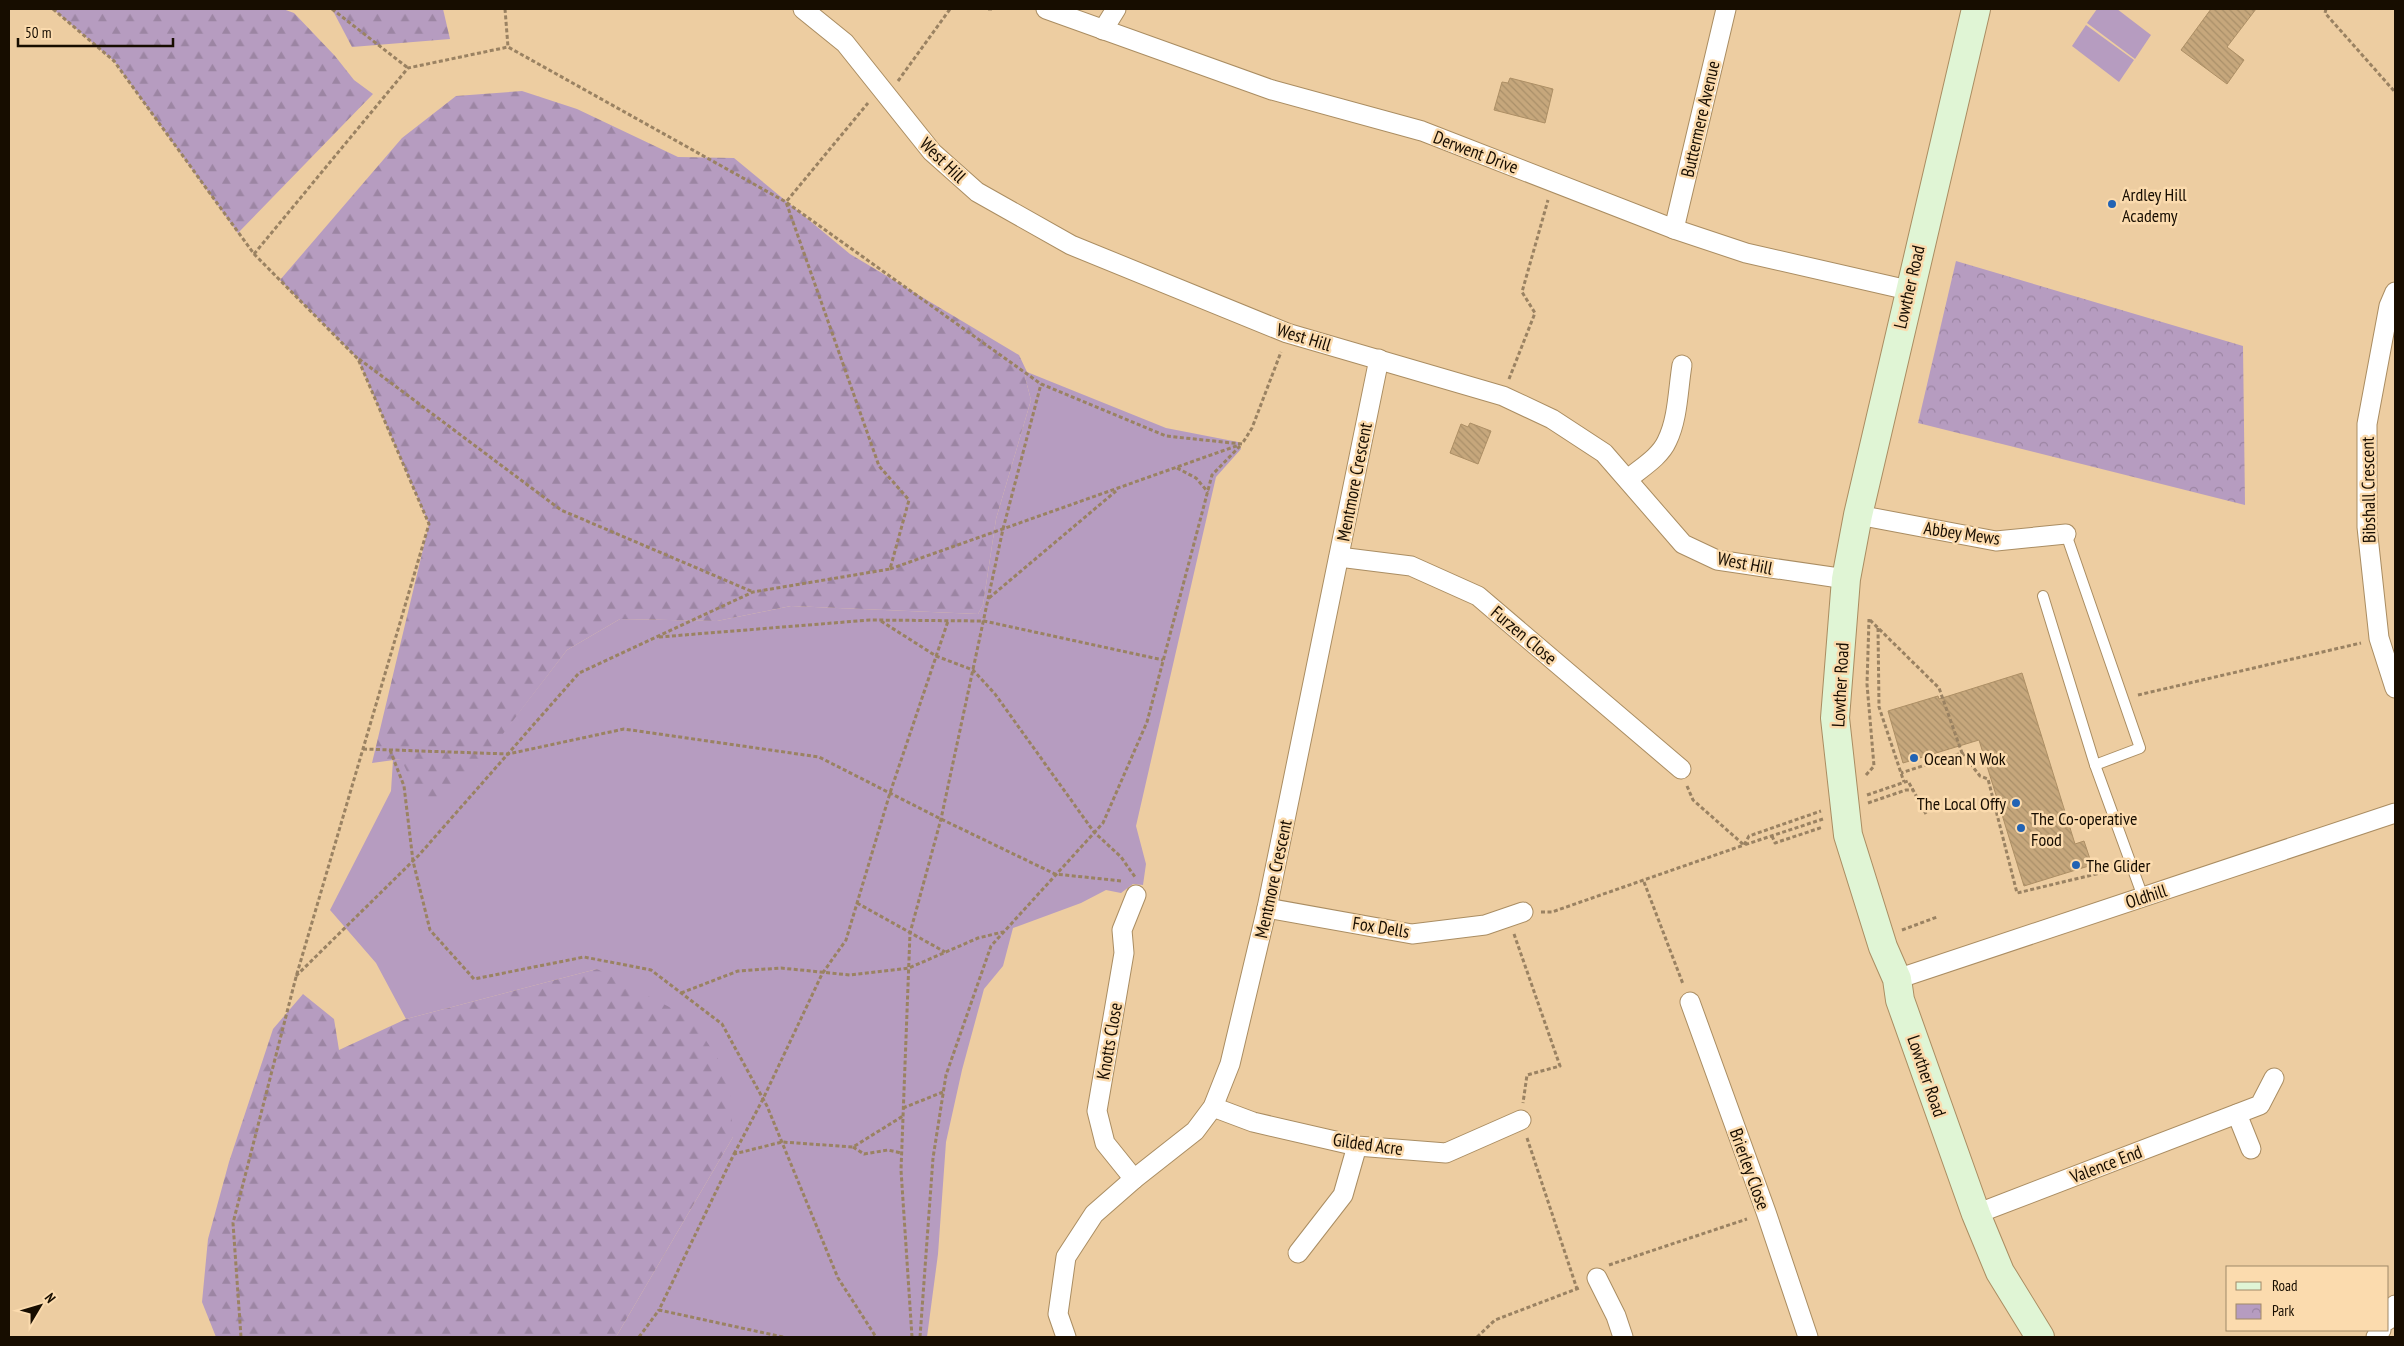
<svg xmlns="http://www.w3.org/2000/svg" width="2404" height="1346" viewBox="0 0 2404 1346" font-family="'PT Sans Narrow',sans-serif">
	<style>
		.green { fill: #b69cc0 }
		.forest { fill: url(#forest-firs) }
		.park { fill: url(#park-crowns) }
		.building { fill: url(#building-back-hatch); stroke: #ad8f65 }
		.lines { fill: none; stroke-linecap: round; stroke-linejoin: round }
		.lane-casing { stroke: #aa8d62; stroke-width: 12 }
		.street-casing { stroke: #aa8d62; stroke-width: 21 }
		.secondary-casing { stroke: #aa8d62; stroke-width: 30 }
		.path { stroke: #9a8262; stroke-width: 3; stroke-dasharray: 4 2.5; stroke-linecap: butt }
		.lane { stroke: #fff; stroke-width: 10 }
		.street { stroke: #fff; stroke-width: 19 }
		.secondary { stroke: #e0f5d5; stroke-width: 28 }
		.poi-dot { fill: #2263b4; stroke: #fbdbae; stroke-width: 2 }
		.labels { text-anchor: middle; dominant-baseline: central; stroke-width: 5; stroke-linejoin: round; paint-order: stroke }
		.street-label { font-size: 18px; fill: #170d00; stroke: #fbdbae }
		.poi-label { font-size: 18px; fill: #170d00; stroke: #fbdbae; text-anchor: start }
	</style>
	<defs>
		<pattern id="forest-firs" width="22" height="20" patternUnits="userSpaceOnUse" patternTransform="scale(1.25)"><rect width="22" height="20" fill="#b69cc0"/><path d="M5 1l3.5 6h-7zM16 11l3.5 6h-7z" fill="#9c85a3"/></pattern>
		<pattern id="park-crowns" width="20" height="18" patternUnits="userSpaceOnUse" patternTransform="scale(1.25)"><rect width="20" height="18" fill="#b69cc0"/><path d="M2 6a3 3 0 1 1 6 0M12 15a3 3 0 1 1 6 0" fill="none" stroke="#9c85a3"/></pattern>
		<pattern id="building-back-hatch" width="6" height="6" patternUnits="userSpaceOnUse" patternTransform="scale(1.25)"><rect width="6" height="6" fill="#c6a77c"/><path d="M-1 5l2 2M0 0l6 6M5-1l2 2" fill="none" stroke="#a98f69"/></pattern>
	</defs>
	<rect width="100%" height="100%" fill="#edcda1"/>
	<g class="green">
		<path d="M2097,9H2117L2151,35L2135,59L2087,23Z"/>
		<path d="M2086,25L2134,60L2119,82L2072,46Z"/>
		<path d="M1027,372L1166,428L1238,442L1241,449L1216,477L1136,826L1146,864L1143,885L1133,884L1121,893L1106,890L1081,903L1013,928L1003,966L984,989L962,1070L946,1142L938,1254L927,1337H616L733,1137L597,969L406,1019L376,963L330,910L391,791L393,760L401,759L469,777L567,650L620,619L717,621L791,606L978,614L983,605L996,519L1031,400L1025,377Z"/>
	</g>
	<g class="forest">
		<path d="M53,9H283L294,13L335,56L354,80L373,94L238,233L114,61Z"/>
		<path d="M332,9H443L450,39L352,47Z"/>
		<path d="M522,91L577,109L678,157L734,158L850,254L1019,355L1027,372L1025,377L1031,400L996,519L983,605L978,614L791,606L717,621L620,619L567,650L470,777L423,805L401,759L372,763L429,524L358,359L280,280L402,138L456,96Z"/>
		<path d="M597,969L692,1019L729,1076L733,1137L616,1337H216L202,1302L208,1239L229,1162L273,1029L303,994L334,1019L339,1050L406,1019Z"/>
	</g>
	<path class="park" d="M1956,261L2243,346L2245,505L1918,423Z"/>
	<g class="building">
		<path d="M2211,9H2256L2227,47L2244,60L2227,84L2181,50Z"/>
		<path d="M1510,78L1553,89L1545,123L1494,110L1502,82L1508,83Z"/>
		<path d="M1470,423L1491,431L1478,464L1450,453L1461,424L1468,427Z"/>
		<path d="M2022,673L2075,844L2084,841L2092,865L2024,886L1979,740L1903,763L1888,711L1938,696L1939,699Z"/>
	</g>
	<g class="lines">
		<g class="lane-casing">
			<g id="lane">
				<path d="M2066,534L2140,748L2095,765L2143,897"/>
				<path d="M2043,596L2095,765"/>
			</g>
		</g>
		<g class="street-casing">
			<g id="street">
				<path d="M803,9L845,43L932,152L977,192L1071,245L1287,333L1503,396L1552,419L1604,453L1683,544L1717,560L1846,579"/>
				<path d="M1046,9L1272,90L1422,131L1674,229L1746,253L1908,290"/>
				<path d="M1103,30L1116,9"/>
				<path d="M1674,229L1726,9"/>
				<path d="M2395,292L2389,306L2367,424V527L2379,638L2395,688"/>
				<path d="M1628,479C1641,468 1660,457 1667,441C1678,419 1678,389 1682,365"/>
				<path d="M1858,515L1996,541L2066,534"/>
				<path d="M1339,557L1411,566L1478,596L1681,769"/>
				<path d="M1267,908L1412,934L1485,925L1523,912"/>
				<path d="M1897,979L2395,813"/>
				<path d="M1690,1002L1766,1212L1808,1337"/>
				<path d="M1213,1107L1253,1122L1357,1146L1446,1153L1521,1120"/>
				<path d="M2237,1114L2251,1149"/>
				<path d="M1134,1179L1105,1143L1097,1111L1124,953L1122,930L1136,895"/>
				<path d="M1976,1214L2260,1105L2274,1078"/>
				<path d="M1298,1253L1343,1195L1357,1146"/>
				<path d="M1597,1278L1616,1316L1623,1337"/>
				<path d="M2388,1320L2395,1305"/>
				<path d="M1066,1337L1058,1314L1066,1257L1094,1214L1134,1179L1195,1131L1213,1107L1230,1064L1267,908L1379,359"/>
				<path d="M2376,1337L2381,1330"/>
			</g>
		</g>
		<g class="secondary-casing">
			<path id="secondary" d="M1976,9L1858,515L1846,579L1835,718L1848,835L1883,947L1897,979L1900,1000L1976,1214L2000,1272L2040,1337"/>
		</g>
		<g class="path">
			<path d="M53,9L114,61L254,254L358,359L429,524L296,977L233,1223L241,1337"/>
			<path d="M332,9L408,68"/>
			<path d="M505,9L508,47L786,202L1041,384L1166,436L1242,444L1252,428L1281,352"/>
			<path d="M988,9H993"/>
			<path d="M2326,9L2325,13L2395,92"/>
			<path d="M898,81L950,9"/>
			<path d="M254,254L408,68L508,47"/>
			<path d="M359,359L561,510L753,592"/>
			<path d="M1509,379L1535,313L1522,292L1548,200"/>
			<path d="M1177,468L1196,478L1208,492"/>
			<path d="M890,569L1239,445"/>
			<path d="M989,598L1116,491"/>
			<path d="M1870,620L1939,688L1962,753L1901,773"/>
			<path d="M881,621L936,656L973,670L995,694L1094,832L1121,857L1135,877"/>
			<path d="M1878,628L1879,707L1904,782"/>
			<path d="M659,637L870,620L984,621L1163,660"/>
			<path d="M2138,695L2361,643"/>
			<path d="M363,749L508,754L624,729L819,757L941,819L1055,874L1122,881"/>
			<path d="M390,750L404,786L413,861L430,930L474,979L584,957L651,970L722,1024L767,1106L838,1278L876,1337"/>
			<path d="M1962,753L1980,776L1988,779L2017,893L2117,869"/>
			<path d="M1866,775L1874,766L1867,684L1869,619"/>
			<path d="M1687,786L1693,800L1744,845L1823,819"/>
			<path d="M1867,795L1908,781L1913,790"/>
			<path d="M1868,803L1906,790H1913L1926,814"/>
			<path d="M1772,836L1775,843L1823,827"/>
			<path d="M1644,882L1683,984"/>
			<path d="M857,903L945,952"/>
			<path d="M1541,912H1552L1744,845L1749,836L1821,811"/>
			<path d="M1902,930L1937,917"/>
			<path d="M1514,934L1560,1066L1527,1075L1523,1103"/>
			<path d="M296,976L419,855L579,673L753,592L890,569L909,500L879,466L786,202L868,103"/>
			<path d="M681,993L738,971L781,968L850,975L909,968L978,938L1003,932"/>
			<path d="M903,1108L943,1092"/>
			<path d="M1527,1138L1577,1289"/>
			<path d="M853,1147L864,1154L888,1150L901,1153"/>
			<path d="M734,1154L763,1099L822,974L846,940L890,793L948,621"/>
			<path d="M1609,1265L1747,1219"/>
			<path d="M639,1337L659,1310"/>
			<path d="M783,1337L659,1310L734,1154L782,1142L853,1147L903,1116"/>
			<path d="M912,1337L901,1170L910,933L941,819L1003,529L1041,384"/>
			<path d="M920,1337L933,1158L946,1075L991,946L1103,823L1147,722L1212,475L1241,445"/>
			<path d="M1477,1337L1495,1320L1579,1288"/>
		</g>
		<use href="#lane" class="lane"/>
		<use href="#street" class="street"/>
		<use href="#secondary" class="secondary"/>
	</g>
	<g class="poi-dot">
		<circle cx="2112" cy="204" r="5"/>
		<circle cx="1914" cy="758" r="5"/>
		<circle cx="2016" cy="803" r="5"/>
		<circle cx="2021" cy="828" r="5"/>
		<circle cx="2076" cy="865" r="5"/>
	</g>
	<g class="labels">
		<g class="street-label">
			<text transform="translate(1700 119) rotate(-77)">Buttermere Avenue</text>
			<text transform="translate(1476 152) rotate(21)">Derwent Drive</text>
			<text transform="translate(943 160) rotate(44)">West Hill</text>
			<text transform="translate(1909 287) rotate(-77)">Lowther Road</text>
			<text transform="translate(1304 337) rotate(17)">West Hill</text>
			<text transform="translate(1354 482) rotate(-79)">Mentmore Crescent</text>
			<text transform="translate(2368 490) rotate(-91)">Bibshall Crescent</text>
			<text transform="translate(1962 533) rotate(8)">Abbey Mews</text>
			<text transform="translate(1745 563) rotate(11)">West Hill</text>
			<text transform="translate(1524 635) rotate(40)">Furzen Close</text>
			<text transform="translate(1840 685) rotate(-87)">Lowther Road</text>
			<text transform="translate(1273 879) rotate(-78)">Mentmore Crescent</text>
			<text transform="translate(2146 896) rotate(-18)">Oldhill</text>
			<text transform="translate(1381 927) rotate(9)">Fox Dells</text>
			<text transform="translate(1109 1041) rotate(-80)">Knotts Close</text>
			<text transform="translate(1927 1076) rotate(71)">Lowther Road</text>
			<text transform="translate(1368 1144) rotate(8)">Gilded Acre</text>
			<text transform="translate(2106 1164) rotate(-21)">Valence End</text>
			<text transform="translate(1750 1169) rotate(70)">Brierley Close</text>
		</g>
		<g class="poi-label">
			<text x="2122" y="194">Ardley Hill<tspan x="2122" dy="21">Academy</tspan></text>
			<text x="1924" y="758">Ocean N Wok</text>
			<text x="2006" y="803" text-anchor="end">The Local Offy</text>
			<text x="2031" y="818">The Co-operative<tspan x="2031" dy="21">Food</tspan></text>
			<text x="2086" y="865">The Glider</text>
		</g>
	</g>
	<rect width="2404" height="1346" fill="none" stroke="#170d00" stroke-width="20"/>
	<rect x="2226" y="1266" width="162" height="65" fill="#fbdbae" stroke="#a08968"/>
	<rect x="2236" y="1282" width="25" height="8" fill="#e0f5d5" stroke="#a08968"/>
	<text x="2272" y="1291" font-size="15" fill="#170d00">Road</text>
	<rect x="2236" y="1304" width="25" height="15" fill="url(#park-crowns)" stroke="#a08968"/>
	<text x="2272" y="1316" font-size="15" fill="#170d00">Park</text>
	<g transform="translate(40 1306) rotate(52)" stroke="#fbdbae" stroke-width="4" paint-order="stroke">
	<path d="M0-4L9 19L0 12L-9 19Z" fill="#170d00"/>
	<text y="-8" font-size="14" font-weight="bold" text-anchor="middle" fill="#170d00">N</text>
	</g>
	<path d="M18 38v8h155v-8" fill="none" stroke="#170d00" stroke-width="2.5"/>
	<text x="25" y="38" font-size="15" fill="#170d00" stroke="#fbdbae" stroke-width="4" paint-order="stroke">50 m</text>
</svg>
